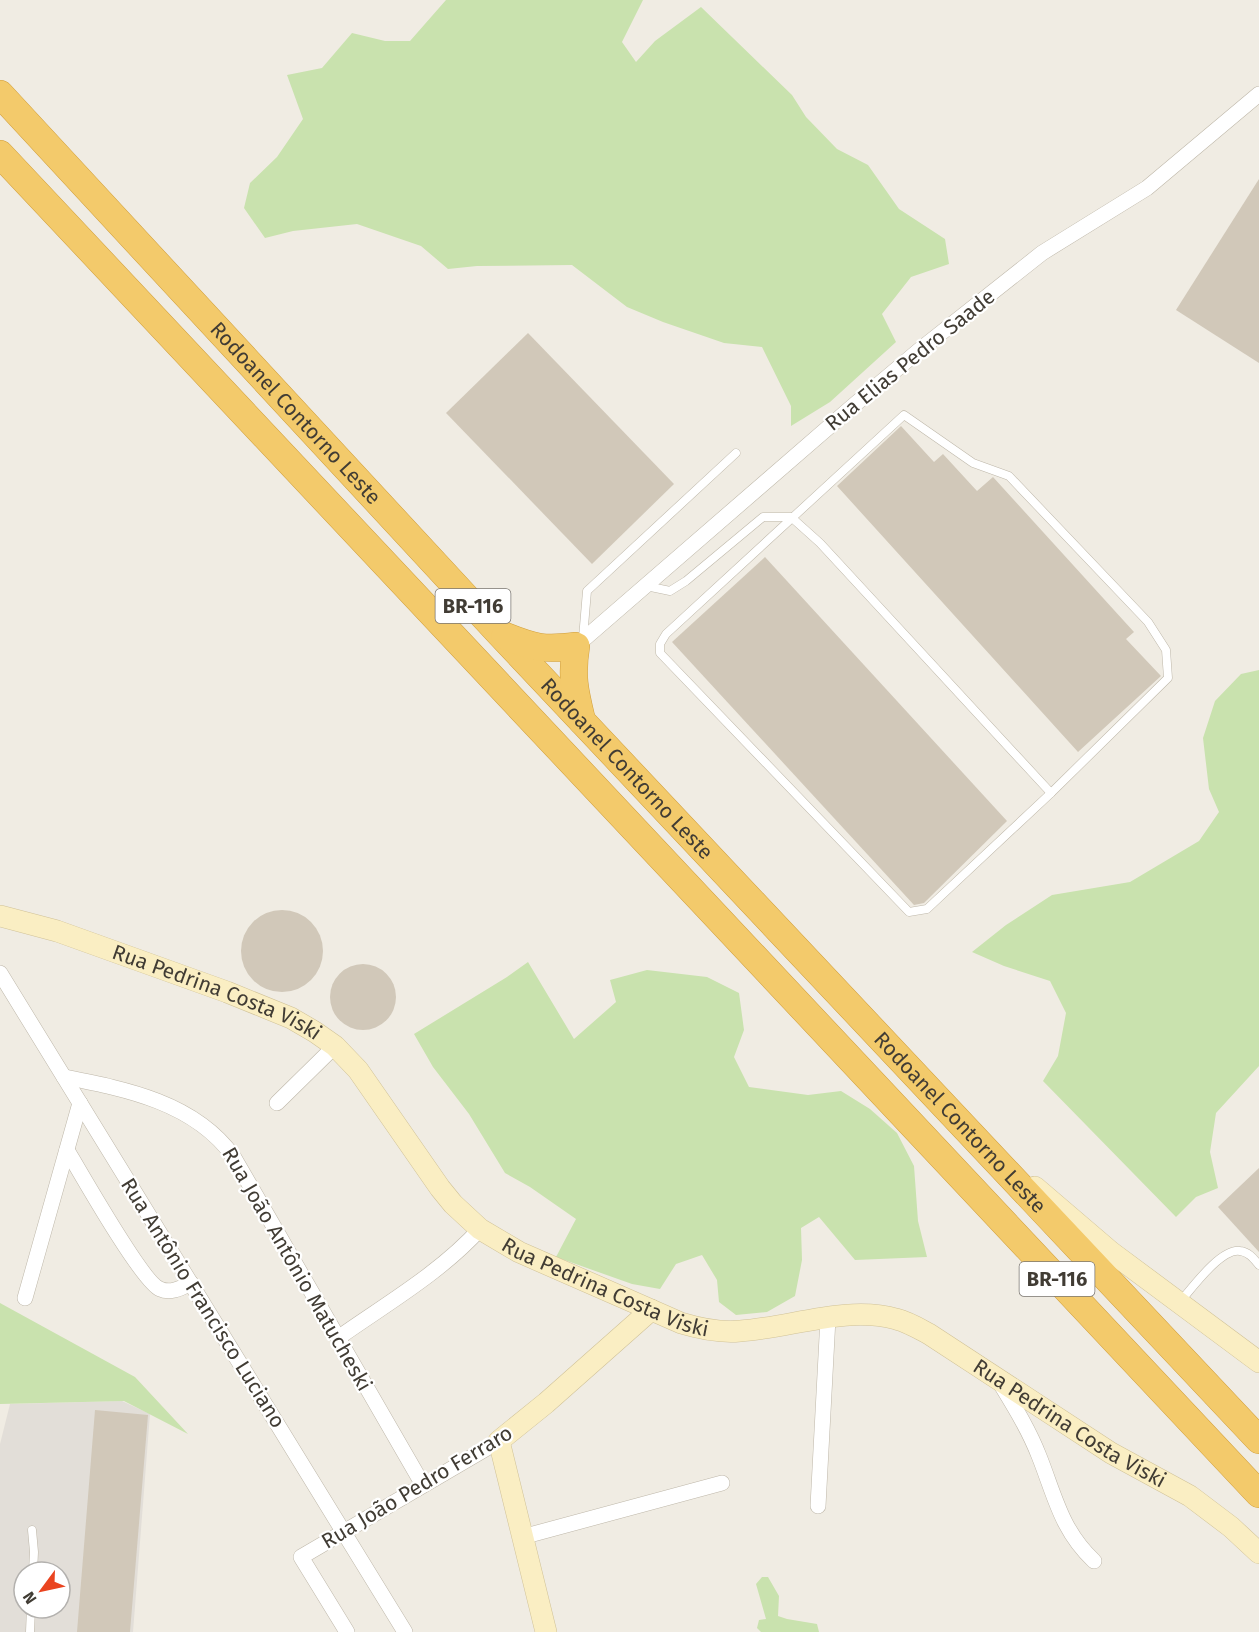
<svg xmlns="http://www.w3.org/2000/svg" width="1259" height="1632" viewBox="0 0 1259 1632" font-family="'Fira Sans',sans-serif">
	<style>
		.industrial { fill: #e2ded8; fill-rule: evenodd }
		.green { fill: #c9e2ae }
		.building { fill: #d1c8b9 }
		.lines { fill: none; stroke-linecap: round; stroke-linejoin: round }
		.lane-casing { stroke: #beb7a9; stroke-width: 9 }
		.street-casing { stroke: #beb7a9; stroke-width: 16 }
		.secondary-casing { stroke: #d0c298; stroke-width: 22 }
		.highway-casing { stroke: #d19f3c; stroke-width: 28 }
		.lane { stroke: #fff; stroke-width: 8 }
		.street { stroke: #fff; stroke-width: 15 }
		.secondary { stroke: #faeec3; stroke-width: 21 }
		.highway { stroke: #f3ca6b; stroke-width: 27 }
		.labels { text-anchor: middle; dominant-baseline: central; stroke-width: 4.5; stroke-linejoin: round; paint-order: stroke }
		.shield { fill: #fff; stroke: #7a7671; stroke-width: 1.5 }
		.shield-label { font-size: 20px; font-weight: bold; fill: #413c34 }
		.street-label { font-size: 21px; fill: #413c34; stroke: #fff }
	</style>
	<rect width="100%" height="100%" fill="#f0ece3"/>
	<path class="industrial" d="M122,1401L150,1414L133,1632H0V1444L10,1404ZM24,1572H60V1608H24Z"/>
	<g class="green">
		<path d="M446,0H643L622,42L636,62L655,41L701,7L792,95L806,117L837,149L868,165L899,209L945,239L949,264L911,277L882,314L896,342L830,402L791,426V406L762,347L724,343L663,322L627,307L572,265L477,266L448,269L421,246L357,224L293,231L265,238L244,208L250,183L277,157L303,119L287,75L322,68L352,33L385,41H410Z"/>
		<path d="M1259,670V1066L1216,1113L1210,1152L1218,1188L1196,1197L1176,1217L1043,1081L1058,1056L1066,1013L1050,981L1004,966L972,952L1006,925L1052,895L1130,882L1199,841L1219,812L1209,789L1203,738L1215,701L1241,674Z"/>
		<path d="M528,962L574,1039L616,1002L610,980L647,970L707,977L739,993L744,1030L734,1057L749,1087L808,1095L841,1091L870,1109L897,1133L914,1166L918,1221L927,1257L855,1260L819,1217L801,1228L802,1260L795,1296L767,1312L736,1315L719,1302L717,1280L702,1255L676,1264L660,1289L632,1284L556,1257L576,1219L530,1187L505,1173L469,1114L433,1067L414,1034L507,977Z"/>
		<path d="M0,1303L135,1377L188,1434L124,1401L0,1404Z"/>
		<path d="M762,1577H768L779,1596L778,1616L787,1619L817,1624L819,1632H761L757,1628L759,1620L766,1619L756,1584Z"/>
	</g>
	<g class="building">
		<path d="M1259,179V363L1176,310Z"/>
		<path d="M528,333L674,484L592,564L446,413Z"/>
		<path d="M901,426L934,462L943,454L977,491L993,477L1134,632L1126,639L1161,676L1078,752L837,486Z"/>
		<path d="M765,557L1007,821L924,903L914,905L672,642Z"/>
		<circle cx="282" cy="951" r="41"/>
		<circle cx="363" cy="997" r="33"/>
		<path d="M1259,1168V1252L1218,1207Z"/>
		<path d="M95,1410L148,1415L130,1632H77Z"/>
	</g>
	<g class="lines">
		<g class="lane-casing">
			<g id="lane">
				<path d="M904,415L973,463L1009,476L1148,622L1166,650L1168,678L1051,793L927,909L909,912L660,653V644L666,634Z"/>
				<path d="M646,586L670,591L686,581L763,517H791L820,543L1051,793"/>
				<path d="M583,638L587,591L736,453"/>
				<path d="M1180,1302C1192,1288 1221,1248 1240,1251C1249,1252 1254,1259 1259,1265"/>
				<path d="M32,1530L34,1552L33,1572"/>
				<path d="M30,1632L31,1608"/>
			</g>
		</g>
		<g class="street-casing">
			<g id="street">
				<path d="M576,646L853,406L917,352L1042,253L1147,188L1259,94"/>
				<path d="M0,973L405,1632"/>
				<path d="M64,1077C125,1089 194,1102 233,1156L423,1485"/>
				<path d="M277,1103L335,1046"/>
				<path d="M67,1150C80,1172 143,1283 160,1289C171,1294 181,1288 191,1283"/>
				<path d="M25,1298L80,1103"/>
				<path d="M338,1338C386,1304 440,1273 480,1229"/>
				<path d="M1000,1383C1014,1406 1029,1430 1039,1456C1055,1496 1061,1530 1094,1561"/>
				<path d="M818,1506L828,1318"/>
				<path d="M522,1537L722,1483"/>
				<path d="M347,1632L301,1557L499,1441"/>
			</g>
		</g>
		<g class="secondary-casing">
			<g id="secondary">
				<path id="s1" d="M0,916L57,931L227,992L291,1018L315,1032L335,1046L358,1070L440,1188L453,1204L480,1229L519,1252L681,1323C701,1329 720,1333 740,1331C789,1328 847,1305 896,1319C908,1322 918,1328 929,1334L1111,1453L1190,1496L1231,1527L1259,1553"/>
				<path d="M1035,1187L1111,1252L1259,1362"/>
				<path d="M546,1632L499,1441L546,1403L651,1310"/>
			</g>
		</g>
		<g class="highway-casing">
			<g id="highway">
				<path id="s2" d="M0,94L500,634L1259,1440"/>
				<path d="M0,154L1259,1494"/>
				<path d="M505,636C535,648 544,650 576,646C571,677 575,692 582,721"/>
			</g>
		</g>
		<use href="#lane" class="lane"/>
		<use href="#street" class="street"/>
		<use href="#secondary" class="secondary"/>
		<use href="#highway" class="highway"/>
	</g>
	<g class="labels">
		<g class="shield">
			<rect x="435.5" y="589" width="75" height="34" rx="4.5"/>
			<rect x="1019.5" y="1262" width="75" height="34" rx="4.5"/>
		</g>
		<g class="shield-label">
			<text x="473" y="606">BR-116</text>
			<text x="1057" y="1279">BR-116</text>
		</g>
		<g class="street-label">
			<text transform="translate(910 360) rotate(-39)">Rua Elias Pedro Saade</text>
			<text stroke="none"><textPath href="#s2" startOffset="435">Rodoanel Contorno Leste</textPath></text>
			<text stroke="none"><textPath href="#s2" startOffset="921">Rodoanel Contorno Leste</textPath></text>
			<text stroke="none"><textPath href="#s1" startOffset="230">Rua Pedrina Costa Viski</textPath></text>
			<text stroke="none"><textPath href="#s2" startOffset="1407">Rodoanel Contorno Leste</textPath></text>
			<text transform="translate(297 1269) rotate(60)">Rua João Antônio Matucheski</text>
			<text stroke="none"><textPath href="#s1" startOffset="734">Rua Pedrina Costa Viski</textPath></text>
			<text transform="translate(203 1303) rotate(58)">Rua Antônio Francisco Luciano</text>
			<text stroke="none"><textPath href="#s1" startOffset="1238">Rua Pedrina Costa Viski</textPath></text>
			<text transform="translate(417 1487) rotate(-31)">Rua João Pedro Ferraro</text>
		</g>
	</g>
	<g transform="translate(42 1590) rotate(237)"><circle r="28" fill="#ffffff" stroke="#b3b1ae" stroke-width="1.5"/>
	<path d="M0-4.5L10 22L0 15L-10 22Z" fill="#ea4420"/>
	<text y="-9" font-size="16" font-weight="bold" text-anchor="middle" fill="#413c34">N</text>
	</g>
</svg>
